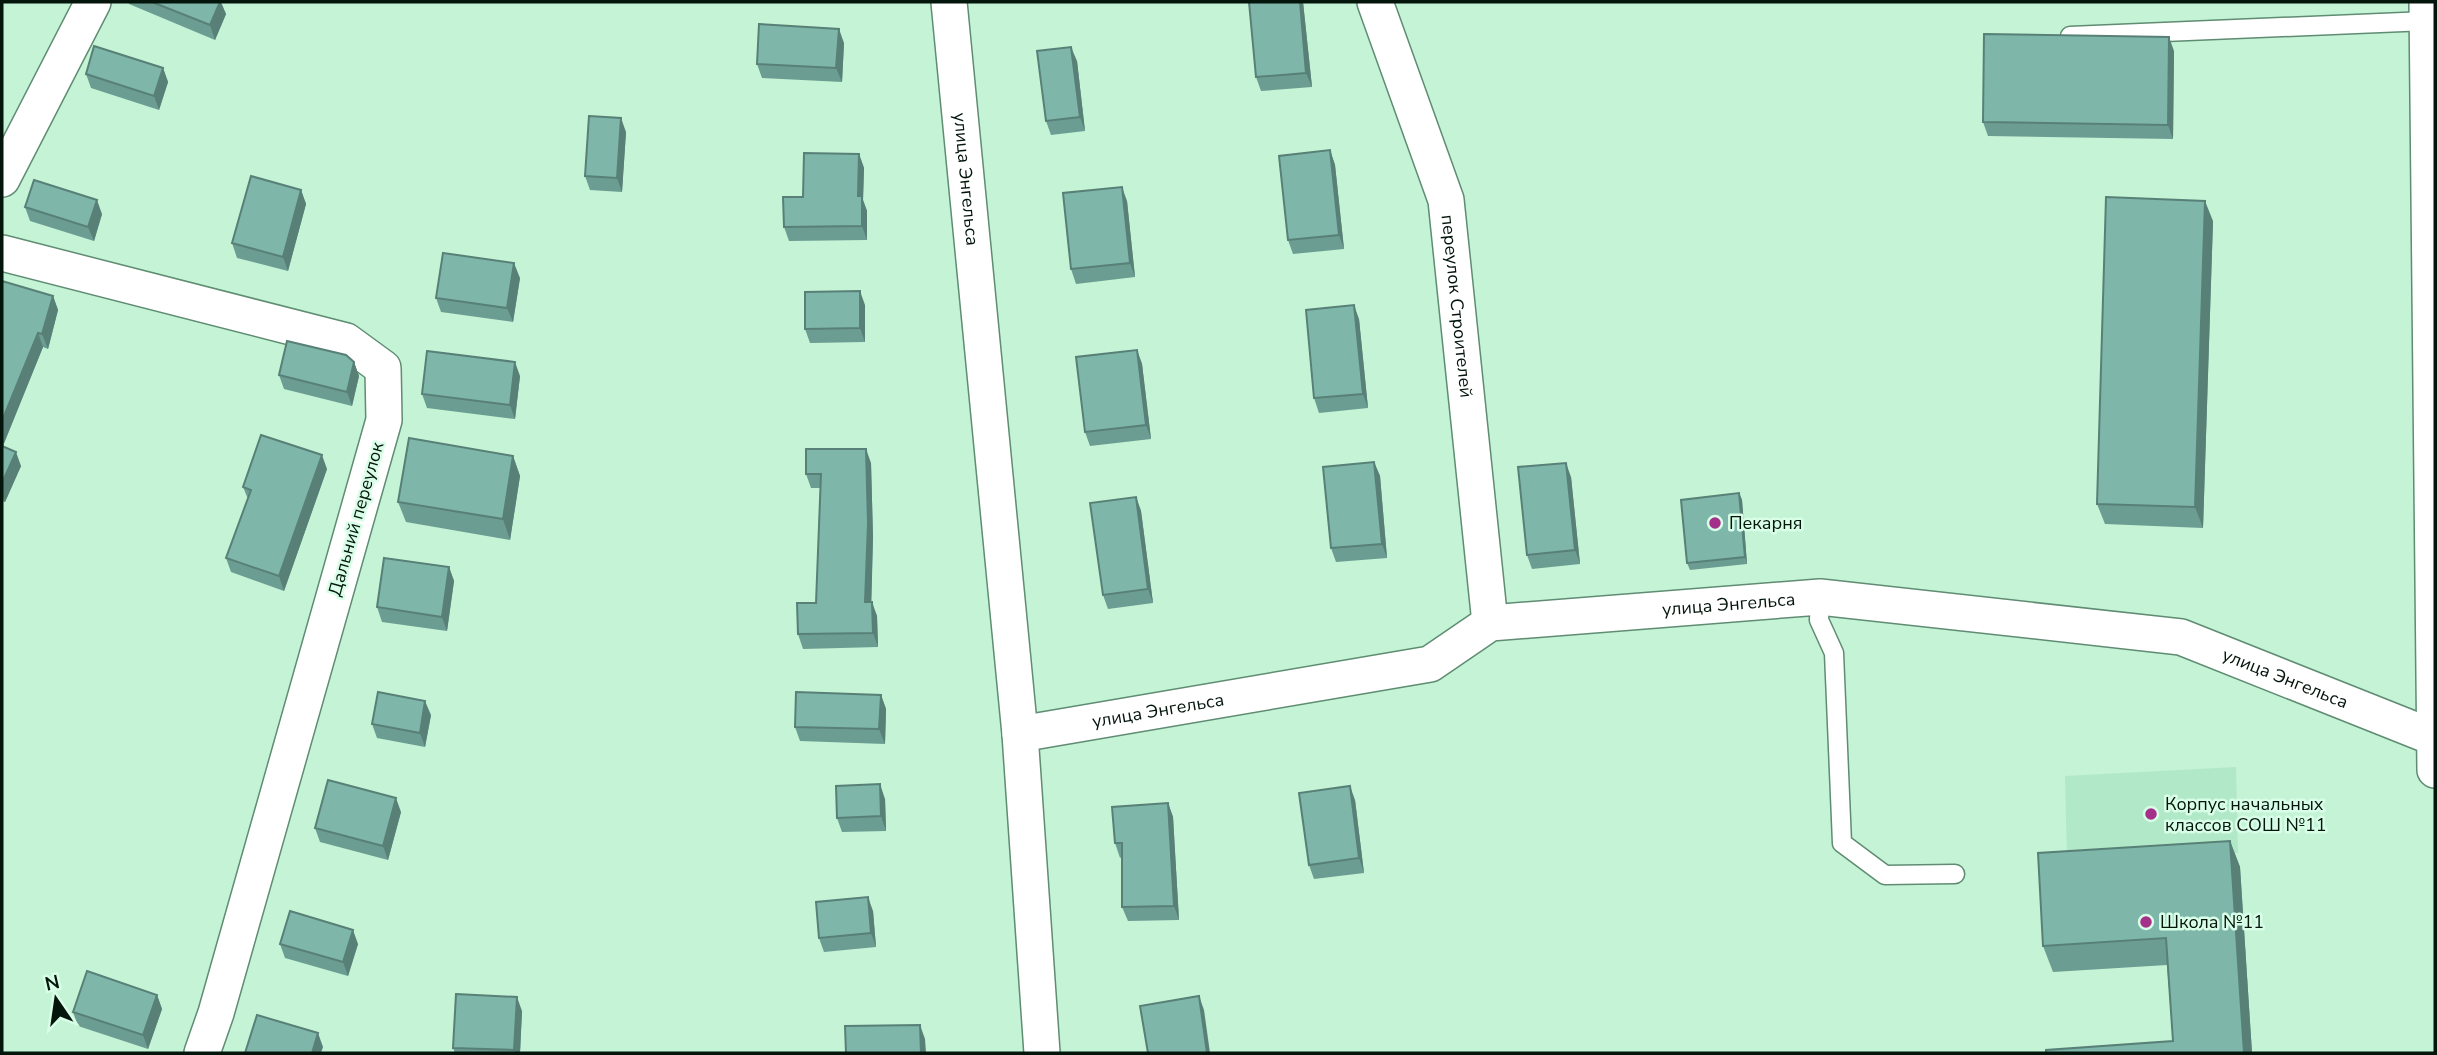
<svg xmlns="http://www.w3.org/2000/svg" width="2437" height="1055" viewBox="0 0 2437 1055" font-family="'Nunito Sans',sans-serif">
	<style>
		.built { fill: #b1e8c7 }
		.lines { fill: none; stroke-linecap: round; stroke-linejoin: round }
		.service-casing { stroke: #5f8c72; stroke-width: 21 }
		.minor-casing { stroke: #5f8c72; stroke-width: 38 }
		.service { stroke: #fff; stroke-width: 18 }
		.minor { stroke: #fff; stroke-width: 35 }
		.wall { fill: #6c9d92 }
		.shaded-wall { fill: #588077 }
		.building { fill: #7eb7aa; stroke: #588077; stroke-width: 2 }
		.poi-dot { fill: #a4308a; stroke: #d8fee7; stroke-width: 2.5 }
		.labels { text-anchor: middle; dominant-baseline: central; stroke-width: 5; stroke-linejoin: round; paint-order: stroke }
		.street-label { font-size: 18px; fill: #04150c; stroke: #d8fee7 }
		.poi-label { font-size: 18px; fill: #04150c; stroke: #d8fee7; text-anchor: start }
	</style>
	<rect width="100%" height="100%" fill="#c4f3d6"/>
	<path class="built" d="M2236,767L2238,853L2067,859L2065,776Z"/>
	<g class="lines">
		<g class="service-casing">
			<g id="service">
				<path d="M2070,36L2427,21"/>
				<path d="M1820,597L1819,620L1834,653L1842,843L1885,875L1955,874"/>
			</g>
		</g>
		<g class="minor-casing">
			<g id="minor">
				<path id="s1" d="M949,2L1020,734L1042,1053"/>
				<path id="s2" d="M1375,2L1446,200L1490,623"/>
				<path d="M2427,2L2435,770"/>
				<path d="M2,179L93,2"/>
				<path d="M2,253L346,341L383,368L384,420L216,1013L202,1053"/>
				<path id="s3" d="M1020,734L1430,664L1490,623L1820,597L2181,637L2435,738"/>
			</g>
		</g>
		<use href="#service" class="service"/>
		<use href="#minor" class="minor"/>
	</g>
	<g class="wall">
		<path d="M128,2H220L226,14L215,40L129,4Z"/>
		<path d="M1303,2L1312,87L1261,91L1256,77Z"/>
		<path d="M844,43L842,82L762,78L757,64Z"/>
		<path d="M2174,51L2173,139L1988,136L1983,122Z"/>
		<path d="M1077,61L1085,131L1051,135L1046,121Z"/>
		<path d="M163,68L168,82L159,110L91,88L86,74Z"/>
		<path d="M626,132L622,192L590,190L585,176Z"/>
		<path d="M1330,150L1335,165L1344,249L1293,254L1288,240Z"/>
		<path d="M859,154L864,168L863,200L867,211V240L789,241L784,227L803,197Z"/>
		<path d="M301,190L306,204L288,271L237,258L232,243Z"/>
		<path d="M1127,201L1135,277L1076,284L1071,269Z"/>
		<path d="M25,207L102,214L94,241L30,221Z"/>
		<path d="M2213,221L2203,528L2105,524L2097,504Z"/>
		<path d="M520,278L513,322L441,312L436,298Z"/>
		<path d="M2,281L53,296L58,310L48,349L43,347L3,446L21,466L5,502L2,501Z"/>
		<path d="M865,305V342L810,343L805,329Z"/>
		<path d="M1359,319L1368,408L1319,413L1314,398Z"/>
		<path d="M1137,350L1142,364L1151,439L1090,446L1085,432Z"/>
		<path d="M354,362L359,376L352,406L284,389L279,375Z"/>
		<path d="M520,376L515,419L427,408L422,394Z"/>
		<path d="M513,456L520,476L510,540L406,522L398,502Z"/>
		<path d="M1374,462L1380,476L1387,558L1336,562L1331,548Z"/>
		<path d="M871,463L873,537L871,602L877,616L878,647L803,649L798,634L816,603L820,488H811L806,474Z"/>
		<path d="M327,469L284,591L231,572L226,558L248,499L243,487Z"/>
		<path d="M1571,477L1580,564L1532,569L1527,555Z"/>
		<path d="M1739,493L1742,500L1747,564L1690,570L1687,563Z"/>
		<path d="M1136,497L1141,511L1153,603L1108,609L1103,595Z"/>
		<path d="M449,567L454,581L447,631L382,622L377,607Z"/>
		<path d="M881,695L886,709L885,744L800,741L795,727Z"/>
		<path d="M431,715L425,747L377,738L372,724Z"/>
		<path d="M885,799L886,831L842,832L837,818Z"/>
		<path d="M1355,800L1364,873L1314,879L1309,865Z"/>
		<path d="M1168,803L1173,817L1179,920L1128,921L1122,907V857L1120,858L1115,843Z"/>
		<path d="M401,812L388,860L320,842L315,828Z"/>
		<path d="M2230,841L2240,867L2252,1053H2046L2173,1041L2167,965L2053,972L2043,946Z"/>
		<path d="M873,911L876,947L824,952L819,938Z"/>
		<path d="M280,944H358L348,976L285,958Z"/>
		<path d="M157,995L162,1009L148,1049L78,1026L73,1012Z"/>
		<path d="M522,1011L520,1053H455L453,1048Z"/>
	</g>
	<g class="shaded-wall">
		<path d="M220,2H221L226,14L215,40L210,25Z"/>
		<path d="M1300,2H1303L1312,87L1306,73Z"/>
		<path d="M839,29L844,43L842,82L836,68Z"/>
		<path d="M2169,37L2174,51L2173,139L2168,125Z"/>
		<path d="M1071,47L1077,61L1085,131L1080,117Z"/>
		<path d="M163,68L168,82L159,110L154,96Z"/>
		<path d="M621,118L626,132L622,192L617,178Z"/>
		<path d="M1330,150L1335,165L1344,249L1339,235Z"/>
		<path d="M859,154L864,168L863,200L867,211V240L862,226L858,196Z"/>
		<path d="M1122,187L1127,201L1135,277L1130,263Z"/>
		<path d="M301,190L306,204L288,271L283,257Z"/>
		<path d="M97,200L102,214L94,241L88,227Z"/>
		<path d="M2205,201L2213,221L2203,528L2195,507Z"/>
		<path d="M514,263L520,278L513,322L507,308Z"/>
		<path d="M860,291L865,305V342L860,328Z"/>
		<path d="M53,296L58,310L48,349L42,334Z"/>
		<path d="M1354,305L1359,319L1368,408L1363,394Z"/>
		<path d="M38,333L43,347L2,448V421Z"/>
		<path d="M1137,350L1142,364L1151,439L1146,425Z"/>
		<path d="M354,362L359,376L352,406L347,392Z"/>
		<path d="M515,362L520,376L515,419L510,405Z"/>
		<path d="M866,449L871,463L873,537L871,617L865,602Z"/>
		<path d="M16,452L21,466L5,502L2,494V483Z"/>
		<path d="M322,455L327,469L284,591L279,576Z"/>
		<path d="M513,456L520,476L510,540L503,519Z"/>
		<path d="M1374,462L1380,476L1387,558L1382,544Z"/>
		<path d="M1566,463L1571,477L1580,564L1575,550Z"/>
		<path d="M1739,493L1742,500L1747,564L1745,557Z"/>
		<path d="M1136,497L1141,511L1153,603L1148,589Z"/>
		<path d="M449,567L454,581L447,631L442,617Z"/>
		<path d="M872,602L877,616L878,647L873,633Z"/>
		<path d="M881,695L886,709L885,744L879,729Z"/>
		<path d="M425,701L431,715L425,747L420,733Z"/>
		<path d="M880,784L885,799L886,831L881,816Z"/>
		<path d="M1350,786L1355,800L1364,873L1359,858Z"/>
		<path d="M396,798L401,812L388,860L383,846Z"/>
		<path d="M1168,803L1173,817L1179,920L1174,906Z"/>
		<path d="M2230,841L2240,867L2252,1053H2244Z"/>
		<path d="M868,897L873,911L876,947L871,933Z"/>
		<path d="M353,930L358,944L348,976L343,962Z"/>
		<path d="M157,995L162,1009L148,1049L143,1035Z"/>
		<path d="M1199,996L1204,1010L1210,1053H1207Z"/>
		<path d="M517,997L522,1011L520,1053H515L514,1050Z"/>
		<path d="M920,1025L925,1039L926,1053H921Z"/>
		<path d="M318,1033L323,1047L321,1053H312Z"/>
	</g>
	<g class="building">
		<path d="M152,2H220L210,25Z"/>
		<path d="M1249,2H1300L1306,73L1256,77Z"/>
		<path d="M759,24L839,29L836,68L757,64Z"/>
		<path d="M1984,34L2169,37L2168,125L1983,122Z"/>
		<path d="M94,46L163,68L154,96L86,74Z"/>
		<path d="M1071,47L1080,117L1046,121L1037,51Z"/>
		<path d="M589,116L621,118L617,178L585,176Z"/>
		<path d="M1330,150L1339,235L1288,240L1279,156Z"/>
		<path d="M804,153L859,154L858,196H862V226L784,227L783,197H803Z"/>
		<path d="M251,176L301,190L283,257L232,243Z"/>
		<path d="M34,180L97,200L88,227L25,207Z"/>
		<path d="M1122,187L1130,263L1071,269L1063,193Z"/>
		<path d="M2106,197L2205,201L2195,507L2097,504Z"/>
		<path d="M443,253L514,263L507,308L436,298Z"/>
		<path d="M2,281L53,296L42,334L38,333L2,421Z"/>
		<path d="M860,291V328L805,329V292Z"/>
		<path d="M1354,305L1363,394L1314,398L1306,310Z"/>
		<path d="M287,341L346,355L354,362L347,392L279,375Z"/>
		<path d="M1137,350L1146,425L1085,432L1076,357Z"/>
		<path d="M427,351L515,362L510,405L422,394Z"/>
		<path d="M261,435L322,455L279,576L226,558L251,490L243,487Z"/>
		<path d="M409,438L513,456L503,519L398,502Z"/>
		<path d="M2,446L16,452L2,483Z"/>
		<path d="M806,449H866L868,523L865,602H872L873,633L798,634L797,603H816L821,474H806Z"/>
		<path d="M1374,462L1382,544L1331,548L1323,467Z"/>
		<path d="M1566,463L1575,550L1527,555L1518,467Z"/>
		<path d="M1739,493L1745,557L1687,563L1681,500Z"/>
		<path d="M1136,497L1148,589L1103,595L1090,503Z"/>
		<path d="M384,558L449,567L442,617L377,607Z"/>
		<path d="M378,692L425,701L420,733L372,724Z"/>
		<path d="M796,692L881,695L879,729L795,727Z"/>
		<path d="M328,780L396,798L383,846L315,828Z"/>
		<path d="M880,784L881,816L837,818L836,786Z"/>
		<path d="M1350,786L1359,858L1309,865L1299,793Z"/>
		<path d="M1168,803L1174,906L1122,907V843H1115L1112,807Z"/>
		<path d="M2230,841L2244,1053H2046V1050L2173,1041L2166,938L2043,946L2038,853Z"/>
		<path d="M868,897L871,933L819,938L816,902Z"/>
		<path d="M290,911L353,930L343,962L280,944Z"/>
		<path d="M87,971L157,995L143,1035L73,1012Z"/>
		<path d="M456,994L517,997L514,1050L453,1048Z"/>
		<path d="M1199,996L1207,1053H1148L1140,1006Z"/>
		<path d="M257,1015L318,1033L312,1053H245Z"/>
		<path d="M920,1025L921,1053H846L845,1026Z"/>
	</g>
	<g class="poi-dot">
		<circle cx="1715" cy="523" r="7"/>
		<circle cx="2151" cy="814" r="7"/>
		<circle cx="2146" cy="922" r="7"/>
	</g>
	<g class="labels">
		<g class="street-label">
			<text stroke="none"><textPath href="#s1" startOffset="178">улица Энгельса</textPath></text>
			<text stroke="none"><textPath href="#s2" startOffset="317">переулок Строителей</textPath></text>
			<text transform="translate(356 519) rotate(-74)">Дальний переулок</text>
			<text stroke="none"><textPath href="#s3" startOffset="728">улица Энгельса</textPath></text>
			<text stroke="none"><textPath href="#s3" startOffset="1295">улица Энгельса</textPath></text>
			<text stroke="none"><textPath href="#s3" startOffset="140">улица Энгельса</textPath></text>
		</g>
		<g class="poi-label">
			<text x="1729" y="523">Пекарня</text>
			<text x="2165" y="804">Корпус начальных<tspan x="2165" dy="21">классов СОШ №11</tspan></text>
			<text x="2160" y="922">Школа №11</text>
		</g>
	</g>
	<rect width="2437" height="1055" fill="none" stroke="#04150c" stroke-width="7"/>
	<g transform="translate(56 999) rotate(347)" stroke="#d8fee7" stroke-width="5" paint-order="stroke">
	<path d="M0-5L12 26L0 18L-12 26Z" fill="#04150c"/>
	<text y="-10" font-size="19" font-weight="bold" text-anchor="middle" fill="#04150c">N</text>
	</g>
</svg>
